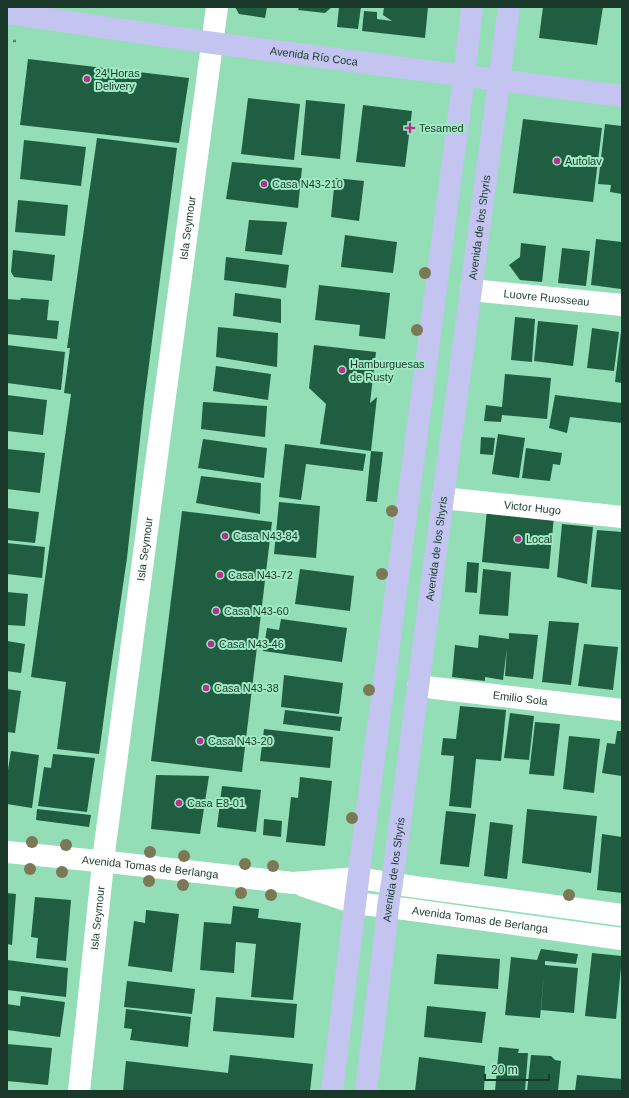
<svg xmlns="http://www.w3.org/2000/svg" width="629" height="1098" viewBox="0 0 629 1098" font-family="Helvetica,sans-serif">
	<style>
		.building { fill: #205e42 }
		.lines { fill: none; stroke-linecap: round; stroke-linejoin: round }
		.path { stroke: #54886d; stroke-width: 2.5; stroke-dasharray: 3 3; stroke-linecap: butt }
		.minor { stroke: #fff; stroke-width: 22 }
		.major { stroke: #c3c5f0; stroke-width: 22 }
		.tree { fill: #7b7856 }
		.poi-dot { fill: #ad358c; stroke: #a0ebc4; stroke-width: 1.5 }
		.labels { text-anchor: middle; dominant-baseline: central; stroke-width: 4; stroke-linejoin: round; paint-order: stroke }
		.street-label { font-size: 11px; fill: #1a392a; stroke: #a0ebc4 }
		.poi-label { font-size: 11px; fill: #1a392a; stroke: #a0ebc4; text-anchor: start }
	</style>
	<rect width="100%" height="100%" fill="#93deb7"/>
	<g class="building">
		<path d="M235,7H267L265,18L239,14Z"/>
		<path d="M299,7H332L325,13L298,10Z"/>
		<path d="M339,7H361L358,29L337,27Z"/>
		<path d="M384,7H428L425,38L362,31L364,11L377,12V19L392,21L383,15Z"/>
		<path d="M543,7H603L597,45L539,38Z"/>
		<path d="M28,59L189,78L179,143L20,125Z"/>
		<path d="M248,98L300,104L294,160L241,154Z"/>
		<path d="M306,100L345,104L340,159L301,155Z"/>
		<path d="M363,105L412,111L405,167L356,162Z"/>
		<path d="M523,119L602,128L593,202L513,193Z"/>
		<path d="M605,124L622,126V194L610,192L611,185L598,184Z"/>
		<path d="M97,138L177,148L144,403L127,558L108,687L99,754L57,749L66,682L31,677L71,394L64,393L70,348H67Z"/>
		<path d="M24,140L86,147L81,186L20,179Z"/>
		<path d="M232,162L302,168L298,208L226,199Z"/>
		<path d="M335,178L364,181L359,221L331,217Z"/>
		<path d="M18,200L68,205L65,236L15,232Z"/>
		<path d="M249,220L287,222L282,255L245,251Z"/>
		<path d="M345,235L397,242L393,273L341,267Z"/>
		<path d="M596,239L622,242L621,289L591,285Z"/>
		<path d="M521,243L546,246L542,282L520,280L509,265L520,257Z"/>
		<path d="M562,248L590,251L586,286L558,283Z"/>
		<path d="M13,250L55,255L52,281L14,277L11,272Z"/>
		<path d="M226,257L289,265L286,288L224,280Z"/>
		<path d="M319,285L390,293L385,339L359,336L360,325L315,320Z"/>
		<path d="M235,293L281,299V323L233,316Z"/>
		<path d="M21,298L49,300L47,320L59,321L57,339L7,334V299L20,300Z"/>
		<path d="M515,317L535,319L532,362L511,360Z"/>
		<path d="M538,321L578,325L573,366L534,361Z"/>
		<path d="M218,327L278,333L277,367L216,357Z"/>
		<path d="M592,328L619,332L614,371L587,368Z"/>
		<path d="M621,332H622V383L615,382Z"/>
		<path d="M7,345L65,352L61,390L7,383Z"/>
		<path d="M314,345L376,352L370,403L377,397L371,451L320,444L326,404L309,388Z"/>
		<path d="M216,366L271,374L268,400L213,391Z"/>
		<path d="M505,374L551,378L547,419L502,415L501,422L484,421L486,405L502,407Z"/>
		<path d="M7,395L47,400L43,435L7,431Z"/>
		<path d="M555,395L622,403V423L570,417L567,433L549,428Z"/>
		<path d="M203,402L267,406L265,437L201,429Z"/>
		<path d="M498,434L525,438L519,478L492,474Z"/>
		<path d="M481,437L495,438L493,455L480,454Z"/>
		<path d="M203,439L267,448L264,478L198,468Z"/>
		<path d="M285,444L366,454L363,471L306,464L301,500L279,497Z"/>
		<path d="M526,448L562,453L560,465L553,464L550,481L522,478Z"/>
		<path d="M7,449L45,453L40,493L7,489Z"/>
		<path d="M371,451L383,452L377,502L366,501Z"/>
		<path d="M201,476L261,483L260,514L196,503Z"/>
		<path d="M279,502L320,506L316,558L274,554Z"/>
		<path d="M7,508L39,512L35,543L7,540Z"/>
		<path d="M487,509L554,516L549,569L482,562Z"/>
		<path d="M182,511L272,522L242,772L151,761Z"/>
		<path d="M562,524L593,527L587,584L557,577Z"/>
		<path d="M597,530L622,532V590L591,587Z"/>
		<path d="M7,543L45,547L42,578L7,574Z"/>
		<path d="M467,562L479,563L477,593L465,592Z"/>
		<path d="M300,569L354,576L350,611L295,604Z"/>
		<path d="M483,569L511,572L508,616L479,614Z"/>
		<path d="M7,592L28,594L25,626L7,625Z"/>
		<path d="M281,619L347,628L342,662L263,651L267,628L279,630Z"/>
		<path d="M549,621L579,623L571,685L542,682Z"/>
		<path d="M509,633L538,635L533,679L505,676L507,648L503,680L485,677V681L452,677L455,645L478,648L479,635L509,639Z"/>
		<path d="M7,641L25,644L21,673L7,671Z"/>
		<path d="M584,644L618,647L613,690L578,686Z"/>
		<path d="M284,675L343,683L339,714L281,707Z"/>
		<path d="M7,689L21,691L15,733L7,732Z"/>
		<path d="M460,706L506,710L501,761L476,759L471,808L449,806L454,756L441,755L443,738L456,739Z"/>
		<path d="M285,710L342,717L340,731L283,724Z"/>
		<path d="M510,713L534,716L529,760L504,758Z"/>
		<path d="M535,722L560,724L554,776L529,774Z"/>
		<path d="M264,729L333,737L330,768L260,761Z"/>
		<path d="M617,731H622V776L602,773L607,743L615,744Z"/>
		<path d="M569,736L600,739L594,793L563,789Z"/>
		<path d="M11,751L39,755L32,808L7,804V770H8Z"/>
		<path d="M53,754L95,758L87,812L38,806L44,767L51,768Z"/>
		<path d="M156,775L209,776L200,834L151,829Z"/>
		<path d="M300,777L332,781L325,846L286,842L291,797L298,798Z"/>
		<path d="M222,786L261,790L256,832L217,827Z"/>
		<path d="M37,809L91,815L89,827L36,820Z"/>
		<path d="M527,809L597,816L591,873L522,863Z"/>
		<path d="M446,811L476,814L469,867L440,864Z"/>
		<path d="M264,819L282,821L281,837L263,835Z"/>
		<path d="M490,822L513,825L507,879L484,876Z"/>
		<path d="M602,834L622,837V893L597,890Z"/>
		<path d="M7,893L16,894L12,945L7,944Z"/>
		<path d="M35,897L71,900L66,961L36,958L38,938L31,937Z"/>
		<path d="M233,906L259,909L258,918L301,923L293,1000L251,997L256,944L236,942L234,973L200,970L204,922L231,924Z"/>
		<path d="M146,910L179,914L172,972L128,966L134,921L145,923Z"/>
		<path d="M541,949L578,954L576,964L545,961V965L578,968L574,1013L541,1010L544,975L540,1018L505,1015L511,957L537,960Z"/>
		<path d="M592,953L622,956V967H621L616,1019L585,1016Z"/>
		<path d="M437,954L500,959L498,989L434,984Z"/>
		<path d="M7,960L68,968L66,997L7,990Z"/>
		<path d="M127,981L195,989L192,1014L124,1007Z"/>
		<path d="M21,996L65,1002L60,1037L7,1030V1004L20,1006Z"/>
		<path d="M216,997L297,1004L294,1038L213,1031Z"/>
		<path d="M427,1006L486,1012L482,1043L424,1037Z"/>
		<path d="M126,1009L191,1017L188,1047L130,1040L132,1029L124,1028Z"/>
		<path d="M7,1044L52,1048L48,1085L7,1081Z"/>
		<path d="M499,1047L519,1049L518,1053H528L525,1091H495Z"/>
		<path d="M230,1055L313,1064L310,1091H123L126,1061L228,1073Z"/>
		<path d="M531,1055L551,1056L555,1060L561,1061L558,1091H527Z"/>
		<path d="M419,1057L485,1066L484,1091H415Z"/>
		<path d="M577,1075L622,1079V1091H575Z"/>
	</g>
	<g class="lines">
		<path class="path" d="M13,41H17"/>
		<g class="minor">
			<path id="s1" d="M471,290L622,305"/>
			<path id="s2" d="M443,498L622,517"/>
			<path id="s3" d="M418,686L622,710"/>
			<path id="s4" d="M7,852L118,863L293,883L358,878L409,886L622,915"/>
			<path id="s5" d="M304,886L355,903L405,909L622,939"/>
			<path id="s6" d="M79,1091L105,845L217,7"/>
		</g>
		<g class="major">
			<path id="s7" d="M7,13L213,43L622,96"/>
			<path d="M332,1091L360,864L464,76L472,7"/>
			<path id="s8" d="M366,1091L387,918L388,907L392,883L443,498L509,7"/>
		</g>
	</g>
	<g class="tree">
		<circle cx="425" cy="273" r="6"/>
		<circle cx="417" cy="330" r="6"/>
		<circle cx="392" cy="511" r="6"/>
		<circle cx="382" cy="574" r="6"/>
		<circle cx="369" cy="690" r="6"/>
		<circle cx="352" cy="818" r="6"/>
		<circle cx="32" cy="842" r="6"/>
		<circle cx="66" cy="845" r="6"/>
		<circle cx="150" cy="852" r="6"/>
		<circle cx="184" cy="856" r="6"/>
		<circle cx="245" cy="864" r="6"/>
		<circle cx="273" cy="866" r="6"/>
		<circle cx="30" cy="869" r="6"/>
		<circle cx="62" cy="872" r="6"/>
		<circle cx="149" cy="881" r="6"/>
		<circle cx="183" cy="885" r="6"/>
		<circle cx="241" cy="893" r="6"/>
		<circle cx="271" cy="895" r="6"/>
		<circle cx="569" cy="895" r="6"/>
	</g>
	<g class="poi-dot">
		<circle cx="87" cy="79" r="4"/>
		<path d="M408 122h4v4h4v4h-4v4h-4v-4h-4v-4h4z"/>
		<circle cx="557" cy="161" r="4"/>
		<circle cx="264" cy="184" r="4"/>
		<circle cx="342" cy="370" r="4"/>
		<circle cx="225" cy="536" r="4"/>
		<circle cx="518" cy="539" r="4"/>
		<circle cx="220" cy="575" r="4"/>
		<circle cx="216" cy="611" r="4"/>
		<circle cx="211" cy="644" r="4"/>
		<circle cx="206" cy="688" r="4"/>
		<circle cx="200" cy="741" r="4"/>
		<circle cx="179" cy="803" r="4"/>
	</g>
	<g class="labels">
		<g class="street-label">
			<text stroke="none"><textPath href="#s7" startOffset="310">Avenida Río Coca</textPath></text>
			<text stroke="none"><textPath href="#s6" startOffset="870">Isla Seymour</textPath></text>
			<text stroke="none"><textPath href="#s8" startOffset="871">Avenida de los Shyris</textPath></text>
			<text stroke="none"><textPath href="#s1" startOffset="76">Luovre Ruosseau</textPath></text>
			<text stroke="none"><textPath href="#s2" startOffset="90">Victor Hugo</textPath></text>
			<text stroke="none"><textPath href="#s6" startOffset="546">Isla Seymour</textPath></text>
			<text stroke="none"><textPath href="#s8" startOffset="547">Avenida de los Shyris</textPath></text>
			<text stroke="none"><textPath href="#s3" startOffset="103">Emilio Sola</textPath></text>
			<text stroke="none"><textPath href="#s4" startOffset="144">Avenida Tomas de Berlanga</textPath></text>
			<text stroke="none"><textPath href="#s8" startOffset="223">Avenida de los Shyris</textPath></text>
			<text stroke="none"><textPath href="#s6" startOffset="174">Isla Seymour</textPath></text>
			<text stroke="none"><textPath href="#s5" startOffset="180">Avenida Tomas de Berlanga</textPath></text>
		</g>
		<g class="poi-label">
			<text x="95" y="73">24 Horas<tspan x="95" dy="13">Delivery</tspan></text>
			<text x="419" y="128">Tesamed</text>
			<text x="565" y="161">Autolav</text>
			<text x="272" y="184">Casa N43-210</text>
			<text x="350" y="364">Hamburguesas<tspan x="350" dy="13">de Rusty</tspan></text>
			<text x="233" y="536">Casa N43-84</text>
			<text x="526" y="539">Local</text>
			<text x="228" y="575">Casa N43-72</text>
			<text x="224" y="611">Casa N43-60</text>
			<text x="219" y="644">Casa N43-46</text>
			<text x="214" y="688">Casa N43-38</text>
			<text x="208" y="741">Casa N43-20</text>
			<text x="187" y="803">Casa E8-01</text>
		</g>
	</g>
	<rect width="629" height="1098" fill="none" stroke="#1a392a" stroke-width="16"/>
	<path d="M485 1074v6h64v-6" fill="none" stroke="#1a392a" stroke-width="2"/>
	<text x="491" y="1074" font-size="12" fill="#1a392a" stroke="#a0ebc4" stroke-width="3" paint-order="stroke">20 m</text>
</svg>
